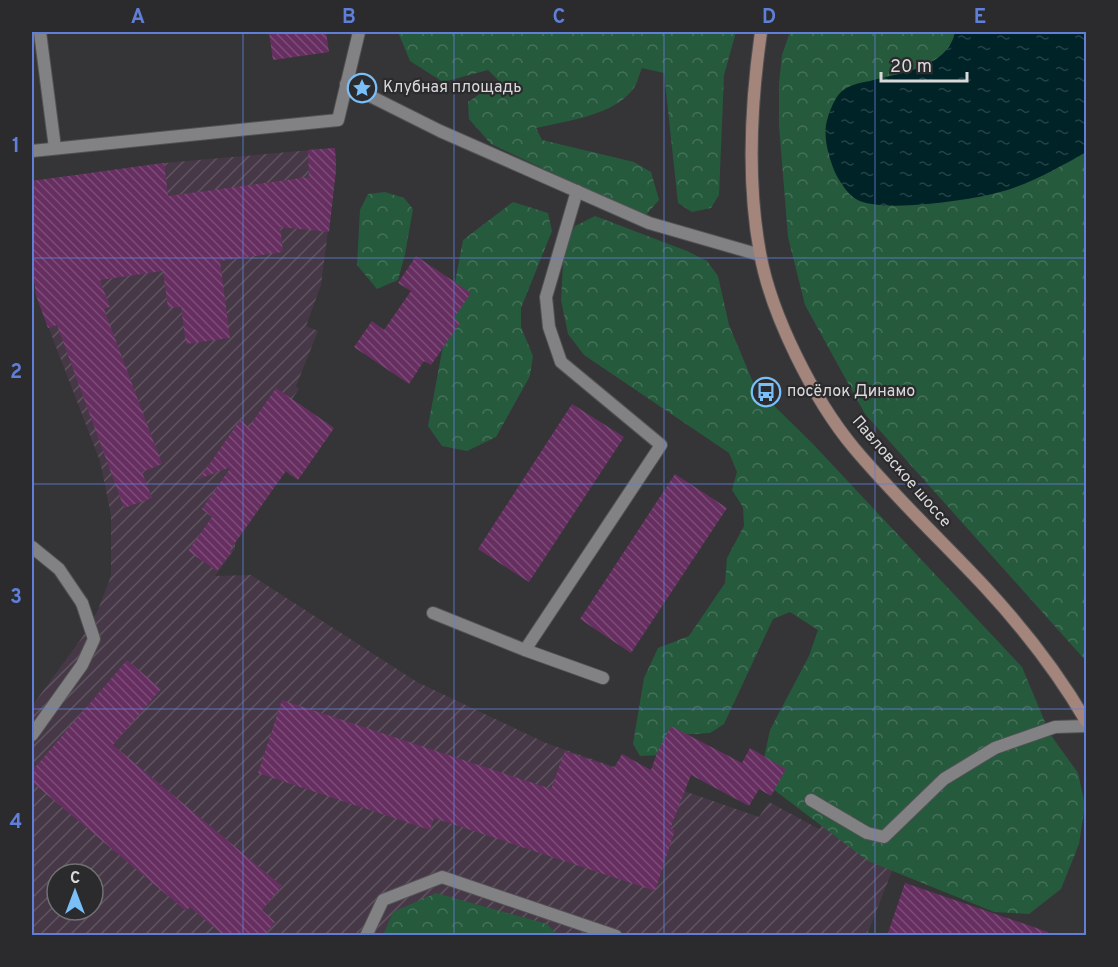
<svg xmlns="http://www.w3.org/2000/svg" width="1118" height="967" viewBox="0 0 1118 967" font-family="Overpass,sans-serif">
	<style>
		.industrial { fill: url(#industrial-furrows); fill-rule: evenodd }
		.forest { fill: url(#forest-crowns) }
		.water { fill: url(#water-ripples) }
		.building { fill: url(#building-back-hatch) }
		.lines { fill: none; stroke-linecap: round; stroke-linejoin: round }
		.lane-casing { stroke: #525254; stroke-width: 14 }
		.street-casing { stroke: #525254; stroke-width: 14 }
		.secondary-casing { stroke: #525254; stroke-width: 14 }
		.lane { stroke: #828285; stroke-width: 12 }
		.street { stroke: #828285; stroke-width: 12 }
		.secondary { stroke: #a4857c; stroke-width: 12 }
		.grid { fill: none; stroke: #5f7fd9; stroke-width: 1.5; stroke-opacity: 0.55 }
		.labels { text-anchor: middle; dominant-baseline: central; stroke-width: 4.5; stroke-linejoin: round; paint-order: stroke }
		.poi-label { font-size: 16px; fill: #d9d9db; stroke: #2b2b2e; text-anchor: start }
		.street-label { font-size: 16px; fill: #d9d9db; stroke: #2b2b2e }
		.neatline { fill: none; stroke: #5f7fd9; stroke-width: 2 }
		.grid-label { font-size: 20px; text-anchor: middle; font-weight: bold; fill: #5f7fd9 }
	</style>
	<defs>
		<pattern id="industrial-furrows" width="10" height="10" patternUnits="userSpaceOnUse" patternTransform="scale(1.5)"><rect width="10" height="10" fill="#463846"/><path d="M-1 1l2-2M0 10L10 0M9 11l2-2" fill="none" stroke="#605460"/></pattern>
		<pattern id="forest-crowns" width="20" height="18" patternUnits="userSpaceOnUse" patternTransform="scale(1.5)"><rect width="20" height="18" fill="#265a3d"/><path d="M2 6a3 3 0 1 1 6 0M12 15a3 3 0 1 1 6 0" fill="none" stroke="#457158"/></pattern>
		<pattern id="water-ripples" width="26" height="14" patternUnits="userSpaceOnUse" patternTransform="scale(1.5)"><rect width="26" height="14" fill="#002327"/><path d="M2 4q2-2 4 0t4 0M15 11q2-2 4 0t4 0" fill="none" stroke="#254246"/></pattern>
		<pattern id="building-back-hatch" width="6" height="6" patternUnits="userSpaceOnUse" patternTransform="scale(1.5)"><rect width="6" height="6" fill="#672f61"/><path d="M-1 5l2 2M0 0l6 6M5-1l2 2" fill="none" stroke="#7c4d77"/></pattern>
	</defs>
	<rect width="100%" height="100%" fill="#353538"/>
	<path class="industrial" d="M335,148L336,168L321,285L306,326L318,331L296,386L299,389L292,399L334,428L298,480L285,471L235,543V549L215,576L251,575L417,682L546,743L759,817L769,802L819,829L824,821L897,858L867,935H32V706L81,639L98,610L111,576V515L100,461L36,295L32,263V181L164,163ZM57,874H93V910H57Z"/>
	<g class="forest">
		<path d="M398,32H736L724,75L719,195L711,208L692,212L678,203L664,73L642,68C639,74 638,81 635,86C618,115 566,121 536,128L542,140L634,162L651,172L659,200L645,216L491,144L469,119L468,102L499,81L488,70L443,82L410,61Z"/>
		<path d="M790,32H1086V661L865,414L805,305L788,237L779,125V83L782,55Z"/>
		<path d="M385,192L404,198L413,209L405,254L398,280L377,289L357,265L360,210L368,194Z"/>
		<path d="M513,202L548,213L552,231L521,308V327L533,356L530,376L496,437L467,451L442,446L428,426L463,240Z"/>
		<path d="M595,216L687,251L707,261L718,276L729,325L755,387L812,443L1022,667L1050,734L1078,773L1085,805L1079,844L1061,889L1029,914L994,912L868,861L773,789L763,763L770,730L809,656L818,630L790,612L773,619L724,724L710,733L675,735L661,755L640,756L633,744L644,678L658,648L689,636L725,583L727,558L744,526L743,507L732,490L737,472L729,453L584,355L568,334L561,300L564,247L575,226Z"/>
		<path d="M436,893L547,924L557,935H385L384,933L393,912Z"/>
	</g>
	<path class="water" d="M955,32H1086V152C1060,167 1030,184 1000,192C973,200 879,214 856,199C847,194 838,179 834,170C828,154 822,134 828,117C830,110 835,98 840,93C848,85 859,83 870,81C899,73 948,68 955,32Z"/>
	<g class="building">
		<path d="M269,32H326L329,52L273,60Z"/>
		<path d="M335,148L336,170L329,232L280,227L283,252L220,261L230,338L186,344L181,307L168,308L163,271L100,280L110,307L104,309L162,464L142,472L152,498L124,508L57,325L48,328L36,295L32,263V181L164,163L168,196L309,177L308,150Z"/>
		<path d="M416,256L471,293L454,318L460,323L431,365L424,361L409,384L354,347L372,321L384,330L411,291L398,283Z"/>
		<path d="M276,388L334,428L298,480L286,471L230,550L232,552L217,571L188,551L212,517L202,509L231,467L199,479L240,420L249,427Z"/>
		<path d="M572,404L624,437L529,582L478,549Z"/>
		<path d="M675,474L727,508L631,653L580,619Z"/>
		<path d="M127,660L161,689L113,745L282,886L262,910L275,922L264,936H224L190,907L186,911L32,782V771Z"/>
		<path d="M282,700L551,789L565,751L614,768L622,754L651,770L657,753L671,726L742,763L750,748L786,769L771,796L759,789L749,806L691,775L670,829L675,830L655,891L434,818L430,830L258,773Z"/>
		<path d="M905,883L1048,932V936H887Z"/>
	</g>
	<g class="lines">
		<g class="lane-casing">
			<g id="lane">
				<path d="M40,32L55,148"/>
				<path d="M433,613L525,650L603,678"/>
				<path d="M525,650L661,445L561,362L549,327L546,297L577,191"/>
				<path d="M32,735L82,665L94,639L82,603"/>
				<path d="M811,800L867,833L884,837L944,779L995,748L1055,727L1086,726"/>
				<path d="M366,936L383,900L442,877L616,936"/>
			</g>
		</g>
		<g class="street-casing">
			<g id="street">
				<path d="M346,84L440,131L649,223L760,255"/>
				<path d="M32,151L338,120L359,32"/>
				<path d="M32,547L59,569L82,603"/>
			</g>
		</g>
		<g class="secondary-casing">
			<path id="secondary" d="M761,32C751,102 747,183 760,253C771,315 814,400 854,448C895,497 942,541 985,587C1023,628 1058,673 1086,721"/>
		</g>
		<use href="#lane" class="lane"/>
		<use href="#street" class="street"/>
		<use href="#secondary" class="secondary"/>
	</g>
	<path class="grid" d="M243,32V936M454,32V936M664,32V936M875,32V936M32,258H1086M32,484H1086M32,709H1086"/>
	<defs>
		<g id="sight-ring" transform="scale(1.5)"><circle r="9.5" fill="#2b2b2e" stroke="#79bff8" stroke-width="1.5"/><path d="M0-6L1.8-2.2L6-1.7L2.9 1.2L3.7 5.4L0 3.3L-3.7 5.4L-2.9 1.2L-6-1.7L-1.8-2.2Z" fill="#79bff8"/></g>
		<g id="bus-ring" transform="scale(1.5)"><circle r="9.5" fill="#2b2b2e" stroke="#79bff8" stroke-width="1.5"/><path d="M-5-6H5V4H4V6H2V4H-2V6H-4V4H-5ZM-3.5-4V0h7V-4ZM-3.5 1.2v1.5H-2V1.2ZM2 1.2v1.5H3.5V1.2Z" fill="#79bff8"/></g>
	</defs>
	<g fill-rule="evenodd">
		<use href="#sight-ring" x="362" y="88"/>
		<use href="#bus-ring" x="766" y="392"/>
	</g>
	<g class="labels">
		<g class="poi-label">
			<text x="383" y="88">Клубная площадь</text>
			<text x="787" y="392">посёлок Динамо</text>
		</g>
		<g class="street-label">
			<text transform="translate(901 472) rotate(49)">Павловское шоссе</text>
		</g>
	</g>
	<rect width="1118" height="967" fill="none" stroke="#2b2b2e" stroke-width="66"/>
	<g transform="translate(75 892)"><circle r="28" fill="#2b2b2e" stroke="#717173" stroke-width="1.5"/>
	<path d="M0-4.5L10 22L0 15L-10 22Z" fill="#79bff8"/>
	<text y="-9" font-size="16" font-weight="bold" text-anchor="middle" fill="#d9d9db">С</text>
	</g>
	<path d="M881 72v9h86v-9" fill="none" stroke="#d9d9db" stroke-width="3"/>
	<text x="890" y="72" font-size="18" fill="#d9d9db" stroke="#2b2b2e" stroke-width="4.5" paint-order="stroke">20 m</text>
	<rect x="33" y="33" width="1052" height="901" class="neatline"/>
	<g class="grid-label">
		<text x="138" y="23">A</text>
		<text x="349" y="23">B</text>
		<text x="559" y="23">C</text>
		<text x="769" y="23">D</text>
		<text x="980" y="23">E</text>
		<text x="16" y="152">1</text>
		<text x="16" y="378">2</text>
		<text x="16" y="603">3</text>
		<text x="16" y="828">4</text>
	</g>
</svg>
